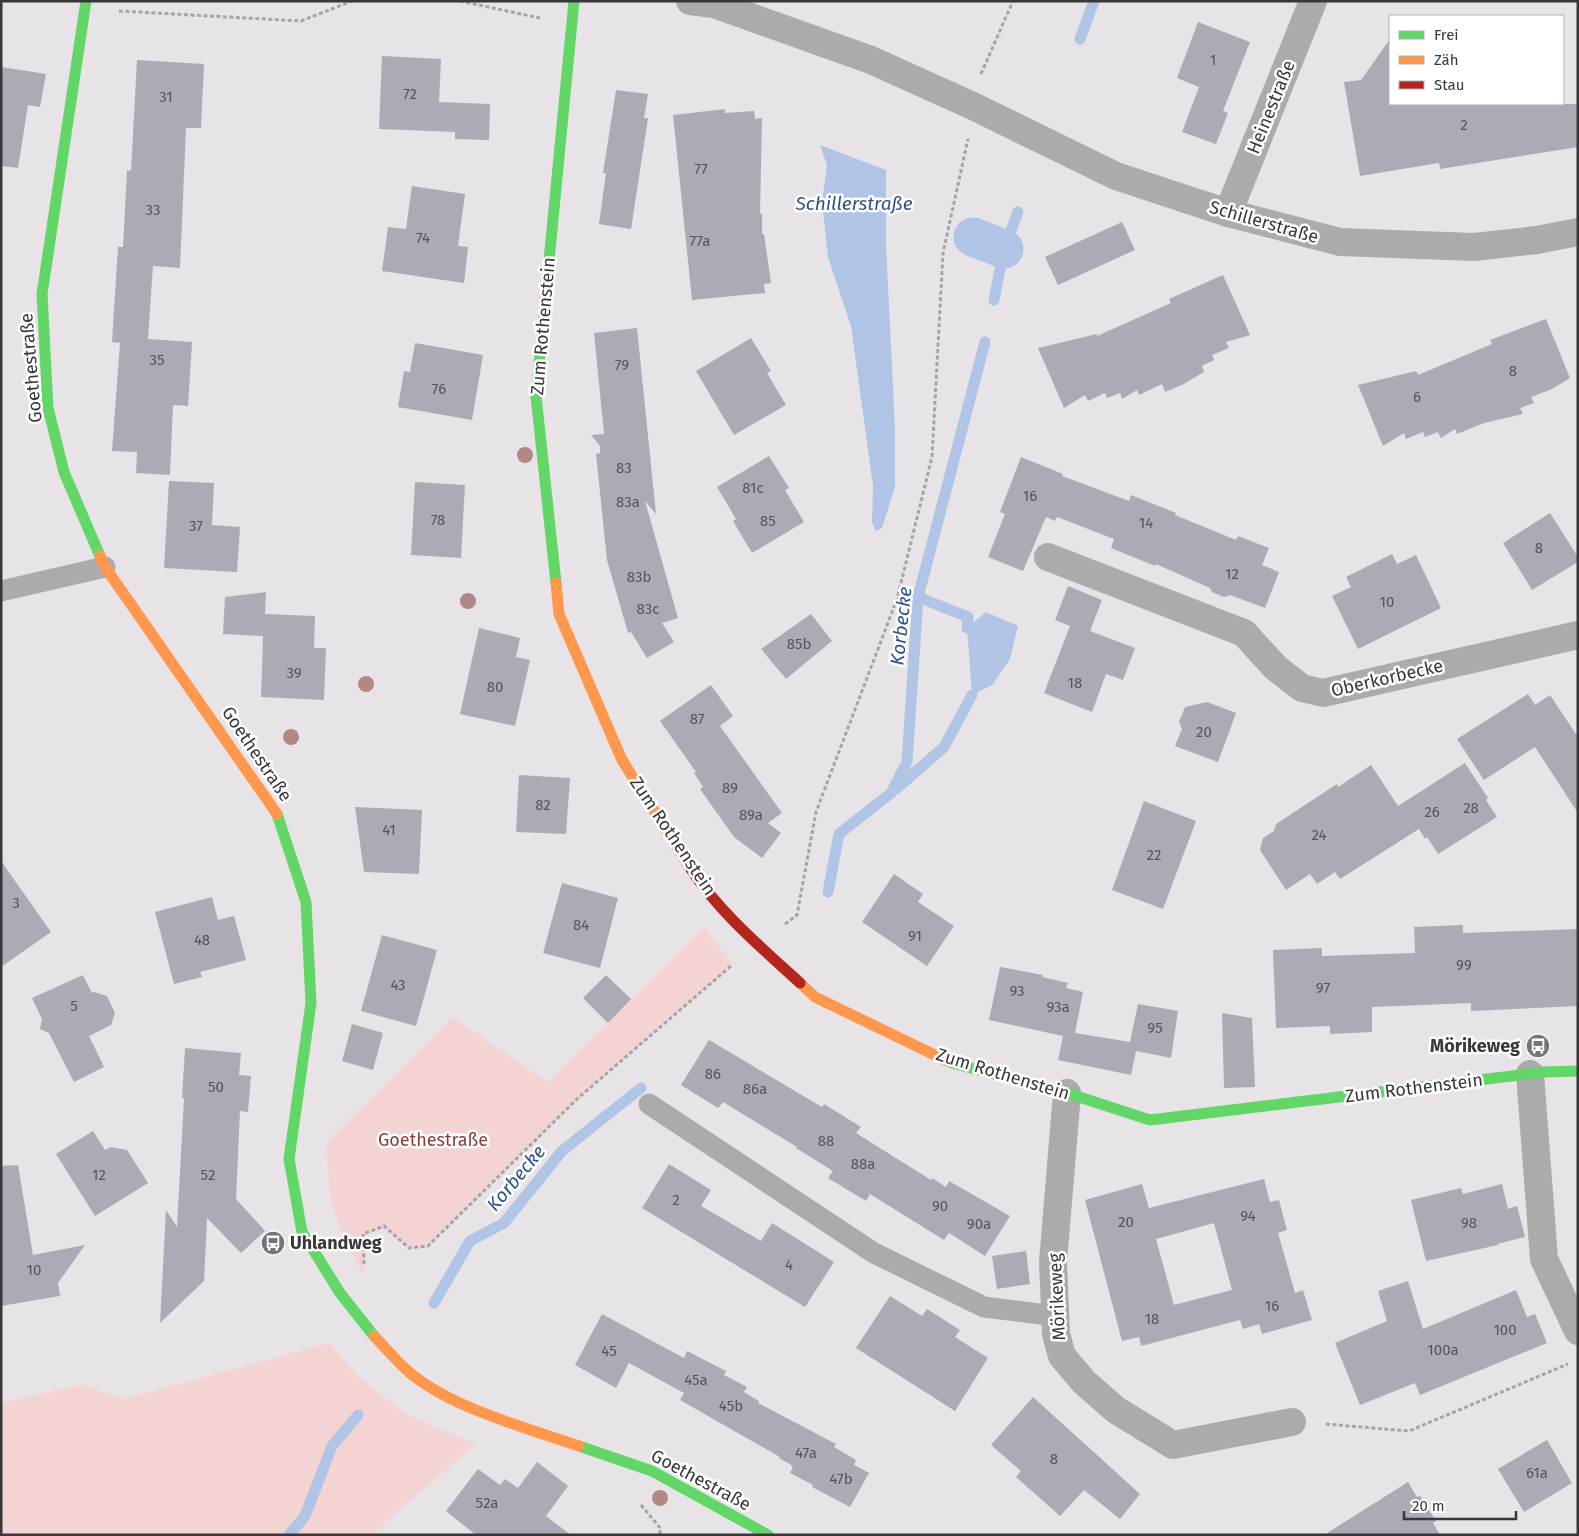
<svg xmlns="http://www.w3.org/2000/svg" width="1579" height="1536" viewBox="0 0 1579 1536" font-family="'Fira Sans',sans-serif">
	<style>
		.green { fill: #f4d4d2 }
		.water { fill: #b0c4e5 }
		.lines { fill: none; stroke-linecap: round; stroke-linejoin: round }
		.stream { stroke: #b0c4e5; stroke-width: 11 }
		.canal { stroke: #b0c4e5; stroke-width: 39 }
		.building { fill: #adaab5; fill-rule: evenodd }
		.path { stroke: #a6a5a6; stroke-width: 3; stroke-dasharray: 4 2.5; stroke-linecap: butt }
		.lane { stroke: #acaaab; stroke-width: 21 }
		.street { stroke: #acaaab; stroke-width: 28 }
		.fast { stroke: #63d668; stroke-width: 11 }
		.slow { stroke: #ff974d; stroke-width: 11 }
		.jam { stroke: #b3261e; stroke-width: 11 }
		.tree { fill: #b28887 }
		.labels { text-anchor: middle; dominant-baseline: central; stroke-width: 5; stroke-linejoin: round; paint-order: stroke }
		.number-label { font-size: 15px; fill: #575459 }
		.street-label { font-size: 18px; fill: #3a373a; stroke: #fff }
		.poi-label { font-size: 18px; font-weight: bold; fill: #3a373a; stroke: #fff; text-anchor: end }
		.park-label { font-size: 18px; fill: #873d39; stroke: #fff }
		.water-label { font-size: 19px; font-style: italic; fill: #2d528b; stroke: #fff }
	</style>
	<rect width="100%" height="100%" fill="#e7e3e7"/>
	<g class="green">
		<path d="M704,927L733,964L577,1099L428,1246L409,1248L384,1226L363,1234L364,1274C335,1232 327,1192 327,1142L453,1017L548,1082Z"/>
		<path d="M329,1343L358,1376L407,1415L476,1444L371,1535H1V1403L81,1385L124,1399Z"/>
	</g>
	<g class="water">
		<path d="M820,145L886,170V245L895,428V487L882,528L876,531L872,522L873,486L851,326L828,257L822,202L827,165Z"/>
		<path d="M986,612L1018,626L1010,659L992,685L972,695L967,628Z"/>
	</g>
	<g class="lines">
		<g class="stream">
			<path d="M1080,39L1094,1"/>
			<path d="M994,300L1004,249L1018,212"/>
			<path d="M918,597L968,617L967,628"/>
			<path d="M896,789L944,747L972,695"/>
			<path d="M828,892L839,834L891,793L907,762L918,597L985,342"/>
			<path d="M434,1303L470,1241L504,1223L562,1151L641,1088"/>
			<path d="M289,1535L305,1516L332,1446L358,1415"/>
		</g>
		<path class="canal" d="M973,237L1004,249"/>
	</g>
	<g class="building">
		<path d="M1198,22L1250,42L1223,111L1228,113L1216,144L1182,132L1199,87L1177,78Z"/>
		<path d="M1390,39V104H1578V147L1440,169L1439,163L1360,176L1344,82L1361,80Z"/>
		<path d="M382,56L441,59L439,102L490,104L489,140L455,139V132L379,129Z"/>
		<path d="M137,60L204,64L201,128H186L180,268L153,266L148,339L192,342L188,406L173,405L170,475L136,473L137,452L112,451L120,343L112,342L114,309L118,247H123L127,170L131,171Z"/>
		<path d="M1,67L46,74L40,107L28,105L18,168L1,166Z"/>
		<path d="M616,90L648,94L644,118H648L631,229L599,224L606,173H603Z"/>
		<path d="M725,109V113L754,111L755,119L762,118L760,214L762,213V234H764L771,283L764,284L765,293L692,300L673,115Z"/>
		<path d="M412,186L465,194L458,246L468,247L464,283L382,271L388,227L406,229Z"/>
		<path d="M1122,222L1135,250L1058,285L1045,257Z"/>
		<path d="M1223,275L1250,335L1226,342L1229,348L1212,355L1214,360L1202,366L1204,372L1182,385L1165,392L1162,384L1139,395L1137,390L1122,399L1120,393L1107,398L1105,393L1088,401L1085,395L1064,408L1038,348L1097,334V336L1171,303L1169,299Z"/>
		<path d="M1546,319L1570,378L1552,389L1531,397L1534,403L1520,408L1523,414L1484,423L1457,434L1455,429L1441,438L1438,432L1425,437L1423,432L1406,439L1404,433L1383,446L1358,385L1416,371L1418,375L1492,344L1490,340Z"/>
		<path d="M637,328L656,514L645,501L678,618L662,623L674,642L647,658L631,632L628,633L607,560L596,454L600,453V446L591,435L604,434L594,333Z"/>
		<path d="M751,338L771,371L767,373L786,405L734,435L696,371Z"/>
		<path d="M415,343L483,355L472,420L398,407L404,371L410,372Z"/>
		<path d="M769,456L789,488L785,490L804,522L752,553L733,521L736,519L717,487Z"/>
		<path d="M1021,457L1063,474L1062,476L1129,501L1131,495L1176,513L1175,515L1236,540L1238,536L1269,548L1262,565L1279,572L1265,608L1230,595L1224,597L1212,592L1210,588L1156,564L1155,566L1111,548L1114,539L1057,517L1055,521L1046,517L1023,571L988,557L1005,514L1000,512Z"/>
		<path d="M169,481L214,483L212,525L240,527L237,572L164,568Z"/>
		<path d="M415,482L465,485L461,558L411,555Z"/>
		<path d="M1550,513L1578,557V562L1532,590L1503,543Z"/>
		<path d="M1392,554L1397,564L1416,555L1441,608L1358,649L1332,596L1351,587L1346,577Z"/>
		<path d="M1068,586L1102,600L1090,631L1135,648L1123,680L1106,674L1092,712L1044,693L1070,626L1055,620Z"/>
		<path d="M266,592L265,614L315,616L314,648H326L324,700L261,697L263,636L223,634L225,597Z"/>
		<path d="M811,614L832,641L786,679L761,649Z"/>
		<path d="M479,628L520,638L516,657L530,660L515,726L460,714Z"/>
		<path d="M711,685L733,716L720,726L782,813L768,823L781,833L762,858L734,837L700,789L703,787L694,773L696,772L660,721Z"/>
		<path d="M1528,694L1535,705L1550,695L1578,737V813L1535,747L1484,780L1457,739Z"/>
		<path d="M1207,702L1236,713L1218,762L1175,746L1182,729L1179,722L1185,707Z"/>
		<path d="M1465,763L1488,798L1486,800L1497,817L1438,854L1427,837L1425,839L1419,829L1340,879L1335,872L1317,884L1310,874L1286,890L1260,850L1263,838L1274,831L1276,824L1337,784L1338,787L1371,765L1398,806Z"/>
		<path d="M519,775L570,778L566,834L516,832Z"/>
		<path d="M1144,801L1196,821L1163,909L1112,890Z"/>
		<path d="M355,807L422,810L419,874L364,872Z"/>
		<path d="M1,861L51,932L1,967Z"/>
		<path d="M894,874L923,894L918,902L954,926L927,966L862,922Z"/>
		<path d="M562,883L618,898L600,968L543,953Z"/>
		<path d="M212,897L218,920L234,916L246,960L200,972L202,977L174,984L155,912Z"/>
		<path d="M1463,925V933L1578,929V1006L1471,1011V1003L1372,1007V1032L1330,1034V1026L1276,1028L1273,950L1322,948V956L1415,953L1414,927Z"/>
		<path d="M382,935L437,950L416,1026L361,1011Z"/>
		<path d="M1000,967L1043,975L1042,977L1068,983L1066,988L1083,992L1075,1033L1130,1042L1138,1004L1178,1011L1171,1058L1136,1051L1131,1075L1058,1060L1063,1036L989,1020Z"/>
		<path d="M83,975L92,993L94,992L107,996L115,1013L111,1025L89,1036L104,1067L74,1082L49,1033L40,1029L42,1019L32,998Z"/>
		<path d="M606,975L631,999L608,1023L583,998Z"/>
		<path d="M1222,1013L1252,1018L1255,1087L1224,1088Z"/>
		<path d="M352,1024L383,1033L373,1070L342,1061Z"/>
		<path d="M709,1040L822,1107L824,1104L861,1127L856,1133L931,1180L932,1178L946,1187L949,1181L1010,1216L985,1256L949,1233L944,1240L870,1194L866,1201L828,1178L833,1171L796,1148L797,1147L723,1102L718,1108L681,1085Z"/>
		<path d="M185,1048L241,1053L239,1075L251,1076L248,1112L240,1111L236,1199L265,1231L241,1253L207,1218L204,1281L160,1323L166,1210L177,1227L184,1098H182Z"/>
		<path d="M93,1131L105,1150L111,1147L127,1150L148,1183L95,1216L56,1154Z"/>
		<path d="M669,1164L711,1190L701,1206L761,1241L772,1223L834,1262L805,1307L642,1208Z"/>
		<path d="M18,1165L33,1255L85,1245L58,1283L60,1296L1,1306V1166Z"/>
		<path d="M1264,1179L1270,1202L1279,1200L1287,1230L1278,1233L1295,1293L1303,1290L1312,1320L1262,1334L1259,1324L1243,1329L1240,1320L1141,1346L1139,1337L1122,1341L1085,1200L1142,1184L1149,1208ZM1214,1223L1232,1290L1174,1305L1156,1239Z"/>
		<path d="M1502,1184L1508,1209L1517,1206L1525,1237L1497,1244L1498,1245L1426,1261L1411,1200L1461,1188L1463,1194Z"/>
		<path d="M1026,1251L1030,1284L997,1289L992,1256Z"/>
		<path d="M1408,1281L1423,1329L1516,1290L1527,1317L1535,1314L1547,1343L1420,1395L1415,1383L1360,1405L1335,1343L1387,1321L1378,1291Z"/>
		<path d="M890,1296L922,1316L927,1309L960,1330L955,1337L988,1358L955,1411L856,1348Z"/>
		<path d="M602,1314L684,1358L687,1351L726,1371L724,1375L747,1387L744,1392L759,1401L758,1403L836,1444L834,1447L856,1460L854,1465L869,1473L850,1507L812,1487L813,1485L790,1473L793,1466L779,1458L780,1457L680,1400L684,1393L629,1363L616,1388L575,1365Z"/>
		<path d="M1033,1397L1140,1494L1120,1519L1084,1490L1060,1516L1016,1477L1021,1471L991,1445Z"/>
		<path d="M1547,1440L1572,1483L1524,1512L1498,1469Z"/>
		<path d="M537,1462L568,1486L546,1516L571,1535H476L446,1511L478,1469L500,1485L505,1479L518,1488Z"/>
		<path d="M1408,1482L1417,1497L1420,1496L1436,1521L1433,1523L1440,1535H1324Z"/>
	</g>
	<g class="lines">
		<g class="path">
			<path d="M460,1L540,18"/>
			<path d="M119,11L301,21L352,1"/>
			<path d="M981,74L1013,1"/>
			<path d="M785,924L797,915L816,812L897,599L932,457L943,253L968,139"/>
			<path d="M364,1264L363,1234L384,1226L409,1248L428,1246L577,1099L731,966"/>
			<path d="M1326,1424L1409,1431L1568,1364"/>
			<path d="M641,1505L661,1529L659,1535"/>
		</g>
		<g class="lane">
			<path d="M1,591L105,567"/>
			<path d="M649,1104L874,1253L984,1307L1056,1316"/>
		</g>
		<g class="street">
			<path d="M690,1L714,4L871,60L975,107L1116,176L1228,213L1340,242L1474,247L1537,240L1578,232"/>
			<path d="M1228,213L1313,1"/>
			<path d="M1048,557L1244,633L1276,668L1302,688L1323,693L1578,635"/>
			<path d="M1530,1074L1544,1259L1578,1331"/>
			<path d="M1067,1093L1053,1262L1056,1334L1062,1356L1084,1382L1116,1410L1173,1445L1292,1422"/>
		</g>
		<g class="fast">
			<path d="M86,1L42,294L48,408L64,472L100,556"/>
			<path d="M556,583L536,396L574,1"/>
			<path d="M277,814L306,902L311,1003L289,1159L302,1232L340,1293L374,1336"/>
			<path d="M945,1060L952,1063L1067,1093L1150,1120L1544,1072L1578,1071"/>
			<path d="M579,1446L652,1471L768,1535"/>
		</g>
		<g class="slow">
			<path d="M100,556L105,567L277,814"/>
			<path d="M556,583L559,614L622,760L691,869"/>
			<path d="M800,983L815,997L945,1060"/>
			<path d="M374,1336C386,1348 397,1362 409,1372C451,1408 527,1428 579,1446"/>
		</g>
		<path class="jam" d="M691,869C718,911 764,950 800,983"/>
	</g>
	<g class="tree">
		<circle cx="525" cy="455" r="8"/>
		<circle cx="468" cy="601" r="8"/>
		<circle cx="366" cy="684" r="8"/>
		<circle cx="291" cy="737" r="8"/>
		<circle cx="660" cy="1498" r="8"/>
	</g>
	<defs>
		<g id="bus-disc" transform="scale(1.25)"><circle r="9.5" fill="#777377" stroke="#fff"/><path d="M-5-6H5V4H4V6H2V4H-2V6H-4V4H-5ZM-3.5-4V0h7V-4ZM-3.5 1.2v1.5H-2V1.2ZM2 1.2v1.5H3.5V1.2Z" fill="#fff"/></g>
	</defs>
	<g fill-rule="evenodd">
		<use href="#bus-disc" x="1538" y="1046"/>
		<use href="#bus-disc" x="273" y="1243"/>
	</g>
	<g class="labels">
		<g class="number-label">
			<text x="1213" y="60">1</text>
			<text x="410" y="94">72</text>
			<text x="166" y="97">31</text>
			<text x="1464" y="125">2</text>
			<text x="701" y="169">77</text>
			<text x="153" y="210">33</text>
			<text x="423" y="238">74</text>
			<text x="700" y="241">77a</text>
			<text x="157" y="360">35</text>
			<text x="622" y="365">79</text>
			<text x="1513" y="371">8</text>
			<text x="439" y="389">76</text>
			<text x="1417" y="397">6</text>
			<text x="624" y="468">83</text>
			<text x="753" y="488">81c</text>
			<text x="1030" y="496">16</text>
			<text x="628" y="502">83a</text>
			<text x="438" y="520">78</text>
			<text x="768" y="521">85</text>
			<text x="1146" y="523">14</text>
			<text x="196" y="526">37</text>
			<text x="1539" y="548">8</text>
			<text x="1232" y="574">12</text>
			<text x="639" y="577">83b</text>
			<text x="1387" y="602">10</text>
			<text x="648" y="609">83c</text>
			<text x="799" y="644">85b</text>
			<text x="294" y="673">39</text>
			<text x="1075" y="683">18</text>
			<text x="495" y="687">80</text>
			<text x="697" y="719">87</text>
			<text x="1204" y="732">20</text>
			<text x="730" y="788">89</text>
			<text x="543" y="805">82</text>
			<text x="1471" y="808">28</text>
			<text x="1432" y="812">26</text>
			<text x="751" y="815">89a</text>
			<text x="389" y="830">41</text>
			<text x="1319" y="835">24</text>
			<text x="1154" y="855">22</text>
			<text x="16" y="903">3</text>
			<text x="581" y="925">84</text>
			<text x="915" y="936">91</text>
			<text x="202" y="940">48</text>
			<text x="1464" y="965">99</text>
			<text x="398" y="985">43</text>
			<text x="1323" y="988">97</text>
			<text x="1017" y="991">93</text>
			<text x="74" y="1006">5</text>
			<text x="1058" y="1007">93a</text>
			<text x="1155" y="1028">95</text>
			<text x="713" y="1074">86</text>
			<text x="216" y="1087">50</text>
			<text x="755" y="1089">86a</text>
			<text x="826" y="1141">88</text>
			<text x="863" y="1164">88a</text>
			<text x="99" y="1175">12</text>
			<text x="208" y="1175">52</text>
			<text x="676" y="1200">2</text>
			<text x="940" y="1206">90</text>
			<text x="1248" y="1216">94</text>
			<text x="1126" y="1222">20</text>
			<text x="1469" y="1223">98</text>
			<text x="979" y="1224">90a</text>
			<text x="789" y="1265">4</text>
			<text x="34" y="1270">10</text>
			<text x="1272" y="1306">16</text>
			<text x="1152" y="1319">18</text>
			<text x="1505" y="1330">100</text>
			<text x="1443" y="1350">100a</text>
			<text x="609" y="1351">45</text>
			<text x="696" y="1380">45a</text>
			<text x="731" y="1406">45b</text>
			<text x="806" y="1453">47a</text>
			<text x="1054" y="1459">8</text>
			<text x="1537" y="1473">61a</text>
			<text x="841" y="1479">47b</text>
			<text x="487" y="1503">52a</text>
		</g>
		<g class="street-label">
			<text transform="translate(1271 107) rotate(-68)">Heinestraße</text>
			<text transform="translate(1264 222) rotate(16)">Schillerstraße</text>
			<text transform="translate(543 326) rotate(-85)">Zum Rothenstein</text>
			<text transform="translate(31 368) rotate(-95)">Goethestraße</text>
			<text transform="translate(1387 678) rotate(-13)">Oberkorbecke</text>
			<text transform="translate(257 754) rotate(56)">Goethestraße</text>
			<text transform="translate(673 836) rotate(56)">Zum Rothenstein</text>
			<text transform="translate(1003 1074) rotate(17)">Zum Rothenstein</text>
			<text transform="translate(1414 1088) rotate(-7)">Zum Rothenstein</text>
			<text transform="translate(1057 1297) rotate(-93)">Mörikeweg</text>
			<text transform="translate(701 1480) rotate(28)">Goethestraße</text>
		</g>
		<g class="poi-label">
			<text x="1520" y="1046">Mörikeweg</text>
			<text x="290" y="1243" text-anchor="start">Uhlandweg</text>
		</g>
		<g class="park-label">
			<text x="433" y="1140">Goethestraße</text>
		</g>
		<g class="water-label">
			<text x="854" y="203">Schillerstraße</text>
			<text transform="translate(901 626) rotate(-84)">Korbecke</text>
			<text transform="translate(516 1178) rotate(-50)">Korbecke</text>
		</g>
	</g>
	<rect width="1579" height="1536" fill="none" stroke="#3a373a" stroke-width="5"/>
	<rect x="1389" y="15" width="175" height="90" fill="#ffffff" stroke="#b0afb0"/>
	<rect x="1399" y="31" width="25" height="8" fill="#63d668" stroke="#b0afb0"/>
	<text x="1434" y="40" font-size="15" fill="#3a373a">Frei</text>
	<rect x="1399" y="56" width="25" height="8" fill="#ff974d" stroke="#b0afb0"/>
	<text x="1434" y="65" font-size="15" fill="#3a373a">Zäh</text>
	<rect x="1399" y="81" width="25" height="8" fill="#b3261e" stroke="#b0afb0"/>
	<text x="1434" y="90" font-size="15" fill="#3a373a">Stau</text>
	<path d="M1404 1511v8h112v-8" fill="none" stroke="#3a373a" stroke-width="2.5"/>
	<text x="1412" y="1511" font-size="15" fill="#3a373a" stroke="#ffffff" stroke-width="4" paint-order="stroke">20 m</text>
</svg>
